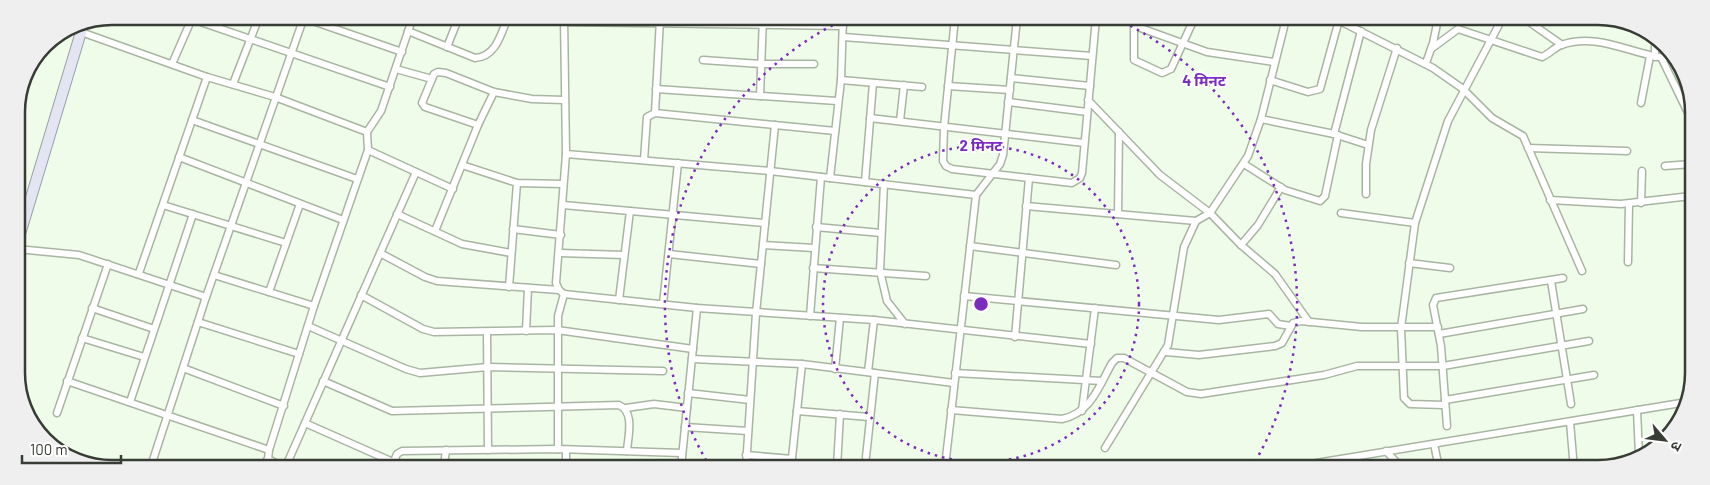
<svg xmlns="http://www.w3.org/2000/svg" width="1710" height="485" viewBox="0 0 1710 485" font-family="Barlow,'Noto Sans Devanagari',sans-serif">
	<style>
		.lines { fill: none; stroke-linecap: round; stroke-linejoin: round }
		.minor-casing { stroke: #a9b5a3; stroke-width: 9 }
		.primary-casing { stroke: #9b9eaa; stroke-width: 12 }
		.minor { stroke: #fff; stroke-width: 6 }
		.primary { stroke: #e3e5f2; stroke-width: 10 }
		.ring { fill: none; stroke: #7b2cbf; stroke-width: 2.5; stroke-dasharray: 2.5 5 }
		.rim { fill: none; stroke: #373c34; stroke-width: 2.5 }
		.centre { fill: #7b2cbf; stroke: #fff; stroke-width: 2.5 }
		.ring-label { font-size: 15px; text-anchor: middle; font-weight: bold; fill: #7b2cbf; stroke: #fff; stroke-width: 4; stroke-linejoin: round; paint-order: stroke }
	</style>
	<rect width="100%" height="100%" fill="#effce9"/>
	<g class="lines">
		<g class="minor-casing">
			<g id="minor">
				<path d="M564,17L566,154L556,283L559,290L564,294L697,308L874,320L1091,344"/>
				<path d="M304,18L402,52"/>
				<path d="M955,18L944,127L943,161L946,166L952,169L1072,183L1080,178L1082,173L1096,18"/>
				<path d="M1106,18H1128"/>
				<path d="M1134,18V60L1162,73L1171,69L1194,19"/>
				<path d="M192,19L390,87"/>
				<path d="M1336,19L1433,68L1463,89L1492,118L1523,136L1582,271"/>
				<path d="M1525,19L1562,45"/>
				<path d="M564,22L843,26"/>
				<path d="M1135,26L1207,52L1274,62"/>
				<path d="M408,31L475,58C496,57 501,34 508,17"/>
				<path d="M81,32L207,77L275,97L367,132L368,150L314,306L269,450L268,459L281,466"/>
				<path d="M843,37L1092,56"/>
				<path d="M1655,39V57"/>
				<path d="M447,47L459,17"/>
				<path d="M1431,49L1458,29L1542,57C1549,54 1554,48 1561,45C1601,31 1636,58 1675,59"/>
				<path d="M1662,59L1692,121"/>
				<path d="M703,60L761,64H814"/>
				<path d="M1426,63L1433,43L1438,19"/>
				<path d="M172,64L193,16"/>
				<path d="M396,69L432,79"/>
				<path d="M1011,78L1090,86"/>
				<path d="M841,80L922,87"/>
				<path d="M1270,80L1308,92L1320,89L1339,20"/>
				<path d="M233,84L259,17"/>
				<path d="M948,86L1010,90"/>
				<path d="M656,89L837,101"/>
				<path d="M760,96L763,18"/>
				<path d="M1088,100L1160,175L1210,213L1241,245L1275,274L1309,322"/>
				<path d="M1008,102L1087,112"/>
				<path d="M1641,103L1650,56"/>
				<path d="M655,113L660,19"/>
				<path d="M870,118L1084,143"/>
				<path d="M1261,119L1334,134L1368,145"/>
				<path d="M192,120L357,179"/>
				<path d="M900,121L904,85"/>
				<path d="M478,125L425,107L422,103L434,74L438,72L446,73L494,92L532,99L564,100"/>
				<path d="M367,132L381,111L413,17"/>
				<path d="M1334,134L1361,31"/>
				<path d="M1528,148L1627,151"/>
				<path d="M368,150L453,189"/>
				<path d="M566,154L770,171L976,195"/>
				<path d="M179,157L343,220"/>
				<path d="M644,160L647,117L655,113L835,131"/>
				<path d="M1244,164L1285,190L1320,201L1325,196L1338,135"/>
				<path d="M462,165L517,183L563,184"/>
				<path d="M1665,166L1692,164"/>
				<path d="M830,178L841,80L843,18"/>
				<path d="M865,182L873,83"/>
				<path d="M884,184L880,271L887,301L905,324"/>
				<path d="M1366,194V164L1371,130L1397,48"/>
				<path d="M1550,200L1621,204L1691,196"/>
				<path d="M1641,203L1642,171"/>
				<path d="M163,205L286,243"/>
				<path d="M563,205L765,223"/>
				<path d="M1026,206L1196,221L1210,213L1248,156L1261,119L1286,19"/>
				<path d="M1341,213L1415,223"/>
				<path d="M397,214L462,244L511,253"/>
				<path d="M1118,214L1119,132"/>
				<path d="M816,227L881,233"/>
				<path d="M513,229L561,235"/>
				<path d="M435,231L478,125L494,92"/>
				<path d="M763,245L814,248"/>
				<path d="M1241,245L1258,225L1281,187"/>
				<path d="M970,246L1116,265"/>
				<path d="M17,249L79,255L206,297"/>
				<path d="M380,253L425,277L437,281L559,290"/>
				<path d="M560,253L624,255"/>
				<path d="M669,254L761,264"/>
				<path d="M1628,262L1629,204"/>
				<path d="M1409,263L1450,268"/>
				<path d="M813,268L926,276"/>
				<path d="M139,273L207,77"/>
				<path d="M214,275L314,306"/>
				<path d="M1551,281L1571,404"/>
				<path d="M509,287L517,183"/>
				<path d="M269,292L300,204"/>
				<path d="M361,295L423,329L434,332L557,330L693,349"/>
				<path d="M964,296L1219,320L1269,314L1278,324L1291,326"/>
				<path d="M619,300L630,211"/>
				<path d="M663,304L678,163"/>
				<path d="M92,308L154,329"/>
				<path d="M810,316L821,177"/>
				<path d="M198,322L299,354"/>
				<path d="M308,326L406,369L420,373L488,367L663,371"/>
				<path d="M526,331L528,288"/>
				<path d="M487,332L488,450"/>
				<path d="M1439,334L1583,309"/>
				<path d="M1015,337L1029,178"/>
				<path d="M82,338L144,357"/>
				<path d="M1166,352L1199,355L1275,346L1282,343L1293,323L1301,321L1362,327H1438"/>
				<path d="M692,359L802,364L954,383"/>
				<path d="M183,368L284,406"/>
				<path d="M835,369L840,318"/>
				<path d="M868,372L874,320"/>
				<path d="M955,373L1102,381"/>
				<path d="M67,381L269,450"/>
				<path d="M323,381L392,411L619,405C635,412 628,436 627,451"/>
				<path d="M688,393L750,400"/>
				<path d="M1445,400L1594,375"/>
				<path d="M130,402L193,214"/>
				<path d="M1445,405L1410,404L1404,398L1401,328L1415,223L1448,121L1502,19"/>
				<path d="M626,408L654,404L687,408"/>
				<path d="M951,410L1062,419C1091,413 1099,386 1112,363L1117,358H1124L1187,392L1201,394L1324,375L1357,366H1443L1589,341"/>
				<path d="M1637,410L1639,455"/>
				<path d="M797,411L869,417"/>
				<path d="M1082,411L1095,308"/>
				<path d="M57,413L108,264"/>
				<path d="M1570,422L1574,469"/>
				<path d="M305,423L393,462"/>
				<path d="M1447,426L1441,346L1433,305L1436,298L1563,278"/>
				<path d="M685,427L748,431"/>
				<path d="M1434,444L1439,468"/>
				<path d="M1105,448L1168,345L1184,247L1196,221"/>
				<path d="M558,449V316L564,294"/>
				<path d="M1386,451L1402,468"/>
				<path d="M746,455L792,459"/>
				<path d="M866,457L875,373"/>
				<path d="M114,464L118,466"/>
				<path d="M681,464L733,467"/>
				<path d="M151,466L206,297L304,17"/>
				<path d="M262,466L268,459"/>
				<path d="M286,466L416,172"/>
				<path d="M392,466L397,454L402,451L558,449L682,453"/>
				<path d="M444,466L446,450"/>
				<path d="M566,467V450"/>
				<path d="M681,467L697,308"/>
				<path d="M746,467L756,313L775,125"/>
				<path d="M791,467L802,364"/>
				<path d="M837,467L840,414"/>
				<path d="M915,467L925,464L934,467"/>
				<path d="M945,467L976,195L1000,164L1003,155L1017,18"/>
				<path d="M1286,468L1687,402"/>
				<path d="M1518,468L1533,466"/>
			</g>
		</g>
		<g class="primary-casing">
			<path id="primary" d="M17,244L84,22"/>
		</g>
		<use href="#minor" class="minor"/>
		<use href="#primary" class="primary"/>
	</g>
	<g class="ring">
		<circle cx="981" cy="304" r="158"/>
		<path d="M710 467A316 316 0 0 1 845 19M1117 19A316 316 0 0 1 1252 467"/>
	</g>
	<path d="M0 0H1710V485H0ZM112 25H1598A87 87 0 0 1 1685 112V373A87 87 0 0 1 1598 460H112A87 87 0 0 1 25 373V112A87 87 0 0 1 112 25Z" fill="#efefef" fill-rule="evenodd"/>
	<path class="rim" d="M112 25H1598A87 87 0 0 1 1685 112V373A87 87 0 0 1 1598 460H112A87 87 0 0 1 25 373V112A87 87 0 0 1 112 25Z"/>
	<circle cx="981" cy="304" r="8" class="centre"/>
	<g class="ring-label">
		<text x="1204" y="86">4 मिनट</text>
		<text x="981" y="151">2 मिनट</text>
	</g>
	<g transform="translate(1665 440) rotate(118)" stroke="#ffffff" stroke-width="4" paint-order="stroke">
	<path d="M0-4L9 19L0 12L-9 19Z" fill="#373c34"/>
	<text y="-8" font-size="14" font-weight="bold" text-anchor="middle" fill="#373c34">उ</text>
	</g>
	<path d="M22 455v8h99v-8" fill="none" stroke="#373c34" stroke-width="2.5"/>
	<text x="30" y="455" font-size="15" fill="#373c34" stroke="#ffffff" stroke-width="4" paint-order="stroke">100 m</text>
</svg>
